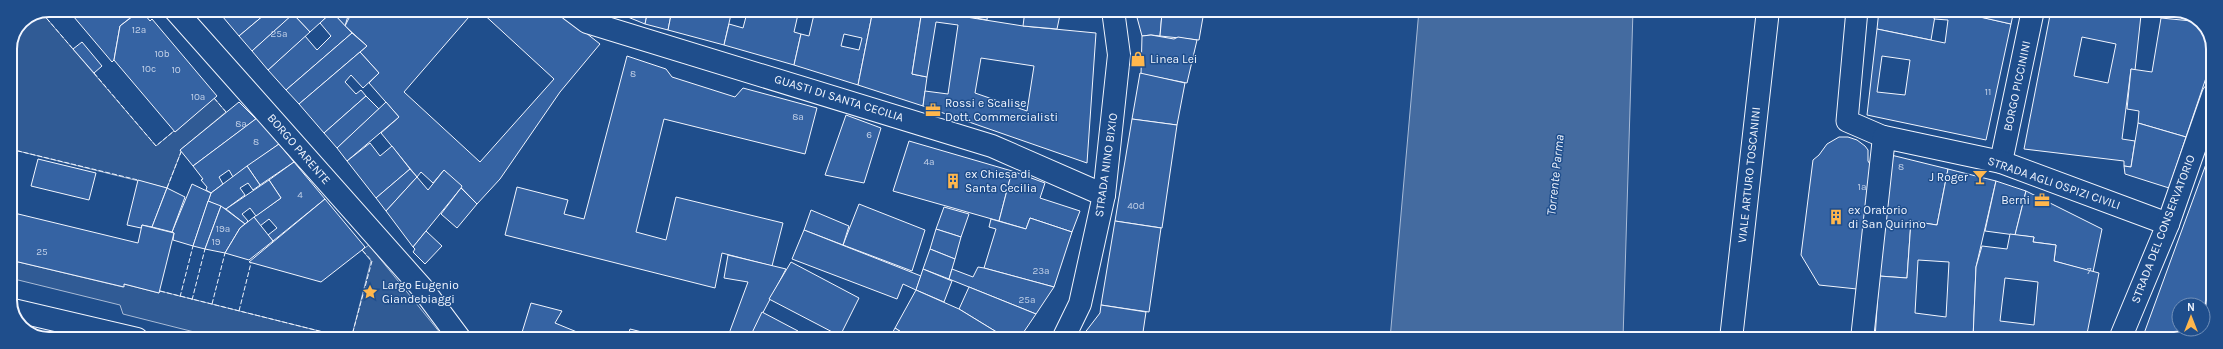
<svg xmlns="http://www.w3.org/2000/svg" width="2223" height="349" viewBox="0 0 2223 349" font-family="Karla,sans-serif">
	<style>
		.built { fill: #305b95; stroke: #a8bbd7 }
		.water { fill: #446ba0; stroke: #a8bbd7 }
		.building { fill: #3563a3; stroke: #f2f6ff; fill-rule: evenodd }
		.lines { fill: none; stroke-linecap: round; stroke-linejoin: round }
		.pedestrian-casing { stroke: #f2f6ff; stroke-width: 23 }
		.minor-casing { stroke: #f2f6ff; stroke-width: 24 }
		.pedestrian { stroke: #1f4e8c; stroke-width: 21 }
		.minor { stroke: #1f4e8c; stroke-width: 22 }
		.fence { stroke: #f2f6ff; stroke-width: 1; stroke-dasharray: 5 2; stroke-linecap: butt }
		.labels { text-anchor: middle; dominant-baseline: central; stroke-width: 3; stroke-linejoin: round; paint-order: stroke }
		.number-label { font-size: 10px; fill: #c3d1e8 }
		.poi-label { font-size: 12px; fill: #f2f6ff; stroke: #1f4e8c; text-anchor: start }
		.street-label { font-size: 12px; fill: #f2f6ff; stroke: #1f4e8c }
		.water-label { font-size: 13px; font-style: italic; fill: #f2f6ff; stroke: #1f4e8c }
		.rim { fill: none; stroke: #f2f6ff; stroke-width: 2 }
	</style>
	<rect width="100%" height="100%" fill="#1f4e8c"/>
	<g class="built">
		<path d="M42,13L156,146L174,131L175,132L214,98L226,112L180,150L181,152L167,188L10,149V49L21,21Z"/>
		<path d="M369,245L445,339H222L123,314L120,305L10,278V260L123,287L124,284L159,293L160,291L351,339L371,261L362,250Z"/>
	</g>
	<path class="water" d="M1419,10H1633L1623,339H1390Z"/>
	<g class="building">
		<path d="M68,10H140L120,26L114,60L112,62Z"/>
		<path d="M141,10L150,21L152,19L217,96L175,132L114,60L120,26Z"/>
		<path d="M217,10H270L239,36Z"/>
		<path d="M270,10L276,12L279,10H298L252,51L239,36Z"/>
		<path d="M298,10H343L348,16L345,26L332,12L310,32L293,14Z"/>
		<path d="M353,10H475L404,92L480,162L554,79L479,10H557L600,44L560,92L500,179L477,204L444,170L433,183L421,172L417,177L381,133L399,117L369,83L379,73L360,52L367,46L345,26Z"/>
		<path d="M619,10H648L645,24L618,13Z"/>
		<path d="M648,10H672L668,30L645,24Z"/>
		<path d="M672,10H732L724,45L668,30Z"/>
		<path d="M758,10H799L794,32L801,34L794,65L724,45L729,24L743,28L747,13L756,15Z"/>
		<path d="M815,10H873L858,85L794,65L801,34L809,36ZM844,34L862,38L859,50L841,46Z"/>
		<path d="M873,10H922L912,74L927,77L923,106L858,85Z"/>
		<path d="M922,10L1023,26L1096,33L1087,163L923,106L925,91L948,94L958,25L936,22L927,77L912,74ZM981,58L1034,66L1027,111L975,93Z"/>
		<path d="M930,10H988L987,20Z"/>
		<path d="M1025,10H1061L1057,29L1023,26Z"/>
		<path d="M1135,10H1205L1203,17L1178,13H1162L1160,36L1151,35L1142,36Z"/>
		<path d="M1879,10H1936L1931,40L1877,29Z"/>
		<path d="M1936,10H1951L2011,24L1986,140L1867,115L1877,29L1945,43L1948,20L1934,19ZM1882,56L1910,60L1905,95L1877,92Z"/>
		<path d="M1963,10H2014L2011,24L1962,13Z"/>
		<path d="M2051,10H2114L2141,15L2135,70L2131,69L2122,139L2135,141L2131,167L2124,166V161L2024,149ZM2082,37L2116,44L2108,83L2074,76Z"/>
		<path d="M332,12L352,33L286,90L268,70L305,36L317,50L331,36L320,23Z"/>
		<path d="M1162,13H1178L1203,17L1199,40L1160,36Z"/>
		<path d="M293,14L310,32L268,70L252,51Z"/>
		<path d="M2161,18L2202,22L2212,43L2209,69L2186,137L2138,123L2139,111L2127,109L2131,69L2152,72Z"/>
		<path d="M352,33L367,46L299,104L286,90Z"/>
		<path d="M1151,35L1174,39L1178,37L1197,40L1187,83L1141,74L1142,36Z"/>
		<path d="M82,42L102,66L94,73L73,49Z"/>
		<path d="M360,52L379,73L363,88L351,75L345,82L356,94L361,90L366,96L324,133L299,104Z"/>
		<path d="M627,56L666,69L672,77L735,97L743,88L817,108L805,154L664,119L636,232L666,240L676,197L783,223L772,266L722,253L715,288L505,235L517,187L568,200L564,214L584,219Z"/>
		<path d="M1140,73L1185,83L1177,125L1132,119Z"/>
		<path d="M366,96L379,109L337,148L324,133Z"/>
		<path d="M239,102L256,119L193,166L180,150Z"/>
		<path d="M386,102L399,117L347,161L337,148Z"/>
		<path d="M846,115L881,128L864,183L825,175Z"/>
		<path d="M257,118L279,144L233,177L229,170L219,177L223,184L211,193L206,190L207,187L201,180L203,179L193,166Z"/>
		<path d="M1132,119L1177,125L1162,228L1115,221Z"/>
		<path d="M2138,123L2186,137L2169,188L2125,174L2124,166L2131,167Z"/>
		<path d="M1839,137H1848L1857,140L1865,146L1868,150V161L1873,169L1857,289L1819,285L1801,255L1813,160L1819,155L1827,144Z"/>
		<path d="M909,141L1012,171L999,221L893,191Z"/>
		<path d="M370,143L380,156L392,146L410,169L376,198L347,161Z"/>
		<path d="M279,144L294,162L260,185L247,166Z"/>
		<path d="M2213,145V306L2203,324V305H2179V329L2200,330L2174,339H2142Z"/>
		<path d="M1887,154L1948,169L1937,225L1911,221L1907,278L1879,276Z"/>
		<path d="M38,159L96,173L89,200L31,186Z"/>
		<path d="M294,162L325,199L273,241L268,235L277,228L269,219L260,226L254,217L281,198L269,180Z"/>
		<path d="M247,166L260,185L253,190L248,183L240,188L245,195L226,209L208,201L211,193Z"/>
		<path d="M410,169L417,177L386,211L376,198Z"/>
		<path d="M1948,169L1996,181L1976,267L1973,339H1875L1879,276L1907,278L1911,221L1937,225ZM1918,260L1949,262L1946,317L1915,313Z"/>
		<path d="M444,170L462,186L461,188L413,247L386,211L417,177L428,190Z"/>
		<path d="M1012,171L1045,183L1040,198L1080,211L1072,232L1030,218L1026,229L999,221Z"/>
		<path d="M138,180L167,188L152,227L142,225L141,228L127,225Z"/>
		<path d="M269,180L281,198L256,216L250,208L242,214L248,221L245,224L226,209Z"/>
		<path d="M1996,181L2026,191L2015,235L1985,231Z"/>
		<path d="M192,184L211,193L193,246L173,240L174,233L172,232Z"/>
		<path d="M167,188L185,197L172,232L152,227Z"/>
		<path d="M461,188L477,204L457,228L441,214Z"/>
		<path d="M2026,191L2102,229L2093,272L2054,261L2056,245L2033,242L2034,237L2015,235Z"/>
		<path d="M325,199L365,247L362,250L321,282L249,262Z"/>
		<path d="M208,201L221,206L205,249L193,246Z"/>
		<path d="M859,204L925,230L912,271L843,245Z"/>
		<path d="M221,206L245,224L240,228L225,253L205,249Z"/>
		<path d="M944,207L969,214L961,237L936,229Z"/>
		<path d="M811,210L849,226L843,245L804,230Z"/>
		<path d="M10,212L138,243L142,225L174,233L159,293L124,284V287L10,260Z"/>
		<path d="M254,217L273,241L249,260L225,253L240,228Z"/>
		<path d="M1030,218L1072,232L1054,287L984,268L996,229L989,227L991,219L1026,229Z"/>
		<path d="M1115,221L1161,228L1149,312L1101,305Z"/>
		<path d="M936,229L961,237L955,259L930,249Z"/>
		<path d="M804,230L921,276L916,290L903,284L897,299L792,259Z"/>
		<path d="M426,231L442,246L425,264L413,252L415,249L413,247Z"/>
		<path d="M2010,234L2034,237L2033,242L2056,245L2054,261L2099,273L2086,339H1973L1976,267L1982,246L2007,249ZM2005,278L2038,282L2034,325L2000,321Z"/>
		<path d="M930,249L955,259L949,279L923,269Z"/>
		<path d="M728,255L786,269L749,339H727L748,282L724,278Z"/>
		<path d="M791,262L859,298L840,336L769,299Z"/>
		<path d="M978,267L984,268L1054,287L1036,314L949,279L952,269L973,277Z"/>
		<path d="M923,269L952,281L944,302L916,290Z"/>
		<path d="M969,287L1036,314L1019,339H1008L959,309Z"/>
		<path d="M916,290L959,309L1008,339H958L952,336L951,339H912L895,328Z"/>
		<path d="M531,303L562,311L555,323L594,339H520Z"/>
		<path d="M1101,305L1146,312L1142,339H1080L1100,313Z"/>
		<path d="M762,312L798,331L795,339H749Z"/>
		<path d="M895,328L912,339H889Z"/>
		<path d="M630,329L666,338V339H627Z"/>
	</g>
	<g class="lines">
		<g class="pedestrian-casing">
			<path id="pedestrian" d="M1857,10L1847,121L1884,137"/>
		</g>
		<g class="minor-casing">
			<g id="minor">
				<path d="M175,10L422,288L460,339"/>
				<path d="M571,10L587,22L992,146L1104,195"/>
				<path d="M2001,162L2033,10"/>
				<path d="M13,310L137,339"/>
				<path d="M1063,339L1080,304L1104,195L1119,55L1113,10"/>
				<path d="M1731,339L1768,10"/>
				<path d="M1862,339L1884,137L2001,162L2168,224"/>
				<path d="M2120,339L2168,224L2213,95"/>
			</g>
		</g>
		<use href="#pedestrian" class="pedestrian"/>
		<use href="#minor" class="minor"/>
		<g class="fence">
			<path d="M42,13L73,49"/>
			<path d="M94,73L156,146L174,131"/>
			<path d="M214,98L226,112"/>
			<path d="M10,149L138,180"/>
			<path d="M167,188L181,152"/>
			<path d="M160,291L351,339L372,261L362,250"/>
			<path d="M180,297L193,246"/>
			<path d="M192,300L205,249"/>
			<path d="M212,304L225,253"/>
			<path d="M239,311L251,263"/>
		</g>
	</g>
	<defs>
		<g id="shop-bare" transform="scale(1.2)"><path d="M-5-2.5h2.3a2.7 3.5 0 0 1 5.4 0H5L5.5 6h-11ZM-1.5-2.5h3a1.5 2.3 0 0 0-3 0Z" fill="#ffb74d" stroke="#1f4e8c" stroke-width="2.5" paint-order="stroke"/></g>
		<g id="office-bare" transform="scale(1.2)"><path d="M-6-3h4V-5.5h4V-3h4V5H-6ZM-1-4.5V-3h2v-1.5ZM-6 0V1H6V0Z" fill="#ffb74d" stroke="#1f4e8c" stroke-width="2.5" paint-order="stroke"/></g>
		<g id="bar-bare" transform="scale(1.2)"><path d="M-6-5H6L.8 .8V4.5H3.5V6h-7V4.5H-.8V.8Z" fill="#ffb74d" stroke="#1f4e8c" stroke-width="2.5" paint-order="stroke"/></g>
		<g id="building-bare" transform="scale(1.2)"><path d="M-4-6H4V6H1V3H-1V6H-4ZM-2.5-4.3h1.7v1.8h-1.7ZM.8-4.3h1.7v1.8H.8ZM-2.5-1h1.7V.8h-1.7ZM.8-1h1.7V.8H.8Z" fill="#ffb74d" stroke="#1f4e8c" stroke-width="2.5" paint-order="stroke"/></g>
		<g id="sight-bare" transform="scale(1.2)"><path d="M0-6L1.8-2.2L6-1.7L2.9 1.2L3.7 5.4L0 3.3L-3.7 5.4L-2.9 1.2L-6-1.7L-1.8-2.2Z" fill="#ffb74d" stroke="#1f4e8c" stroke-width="2.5" paint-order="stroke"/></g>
	</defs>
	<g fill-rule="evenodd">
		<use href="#shop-bare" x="1138" y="59"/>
		<use href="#office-bare" x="933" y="110"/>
		<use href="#bar-bare" x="1980" y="177"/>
		<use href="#building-bare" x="953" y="181"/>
		<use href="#office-bare" x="2042" y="200"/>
		<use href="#building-bare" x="1836" y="217"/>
		<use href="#sight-bare" x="370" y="292"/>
	</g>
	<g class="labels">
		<g class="number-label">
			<text x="139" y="30">12a</text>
			<text x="279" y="34">25a</text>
			<text x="162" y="54">10b</text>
			<text x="149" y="69">10c</text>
			<text x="176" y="70">10</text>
			<text x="633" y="74">8</text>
			<text x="1988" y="92">11</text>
			<text x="198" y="97">10a</text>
			<text x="798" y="117">8a</text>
			<text x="241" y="124">8a</text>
			<text x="869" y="135">6</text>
			<text x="256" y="142">8</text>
			<text x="929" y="162">4a</text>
			<text x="1901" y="167">8</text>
			<text x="1862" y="187">1a</text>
			<text x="300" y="195">4</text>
			<text x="1136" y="206">40d</text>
			<text x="223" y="229">19a</text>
			<text x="216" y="242">19</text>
			<text x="42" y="252">25</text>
			<text x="1041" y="271">23a</text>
			<text x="2089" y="271">7</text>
			<text x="1027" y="300">25a</text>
		</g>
		<g class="poi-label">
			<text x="1150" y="59">Linea Lei</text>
			<text x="945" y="103">Rossi e Scalise<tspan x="945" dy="14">Dott. Commercialisti</tspan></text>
			<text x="965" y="174">ex Chiesa di<tspan x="965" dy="14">Santa Cecilia</tspan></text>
			<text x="1968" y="177" text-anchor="end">J Roger</text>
			<text x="2030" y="200" text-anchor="end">Berni</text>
			<text x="1848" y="210">ex Oratorio<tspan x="1848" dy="14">di San Quirino</tspan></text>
			<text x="382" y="285">Largo Eugenio<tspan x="382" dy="14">Giandebiaggi</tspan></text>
		</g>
		<g class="street-label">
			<text transform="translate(2017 86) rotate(-78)">BORGO PICCININI</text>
			<text transform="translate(839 98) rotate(17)">GUASTI DI SANTA CECILIA</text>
			<text transform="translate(299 149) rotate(49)">BORGO PARENTE</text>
			<text transform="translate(1106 165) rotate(-82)">STRADA NINO BIXIO</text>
			<text transform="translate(1749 175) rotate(-84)">VIALE ARTURO TOSCANINI</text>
			<text transform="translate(2054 183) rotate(19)">STRADA AGLI OSPIZI CIVILI</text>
			<text transform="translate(2163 229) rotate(-69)">STRADA DEL CONSERVATORIO</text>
		</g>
		<g class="water-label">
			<text transform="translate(1555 175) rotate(-84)">Torrente Parma</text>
		</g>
	</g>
	<path d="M0 0H2223V349H0ZM49 17H2174A32 32 0 0 1 2206 49V300A32 32 0 0 1 2174 332H49A32 32 0 0 1 17 300V49A32 32 0 0 1 49 17Z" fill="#1f4e8c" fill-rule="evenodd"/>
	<path class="rim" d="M49 17H2174A32 32 0 0 1 2206 49V300A32 32 0 0 1 2174 332H49A32 32 0 0 1 17 300V49A32 32 0 0 1 49 17Z"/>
	<g transform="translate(2191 317)"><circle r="19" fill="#1f4e8c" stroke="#7391ba"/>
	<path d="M0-3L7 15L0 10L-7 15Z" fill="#ffb74d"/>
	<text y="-6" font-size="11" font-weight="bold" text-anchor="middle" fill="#f2f6ff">N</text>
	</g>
</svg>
